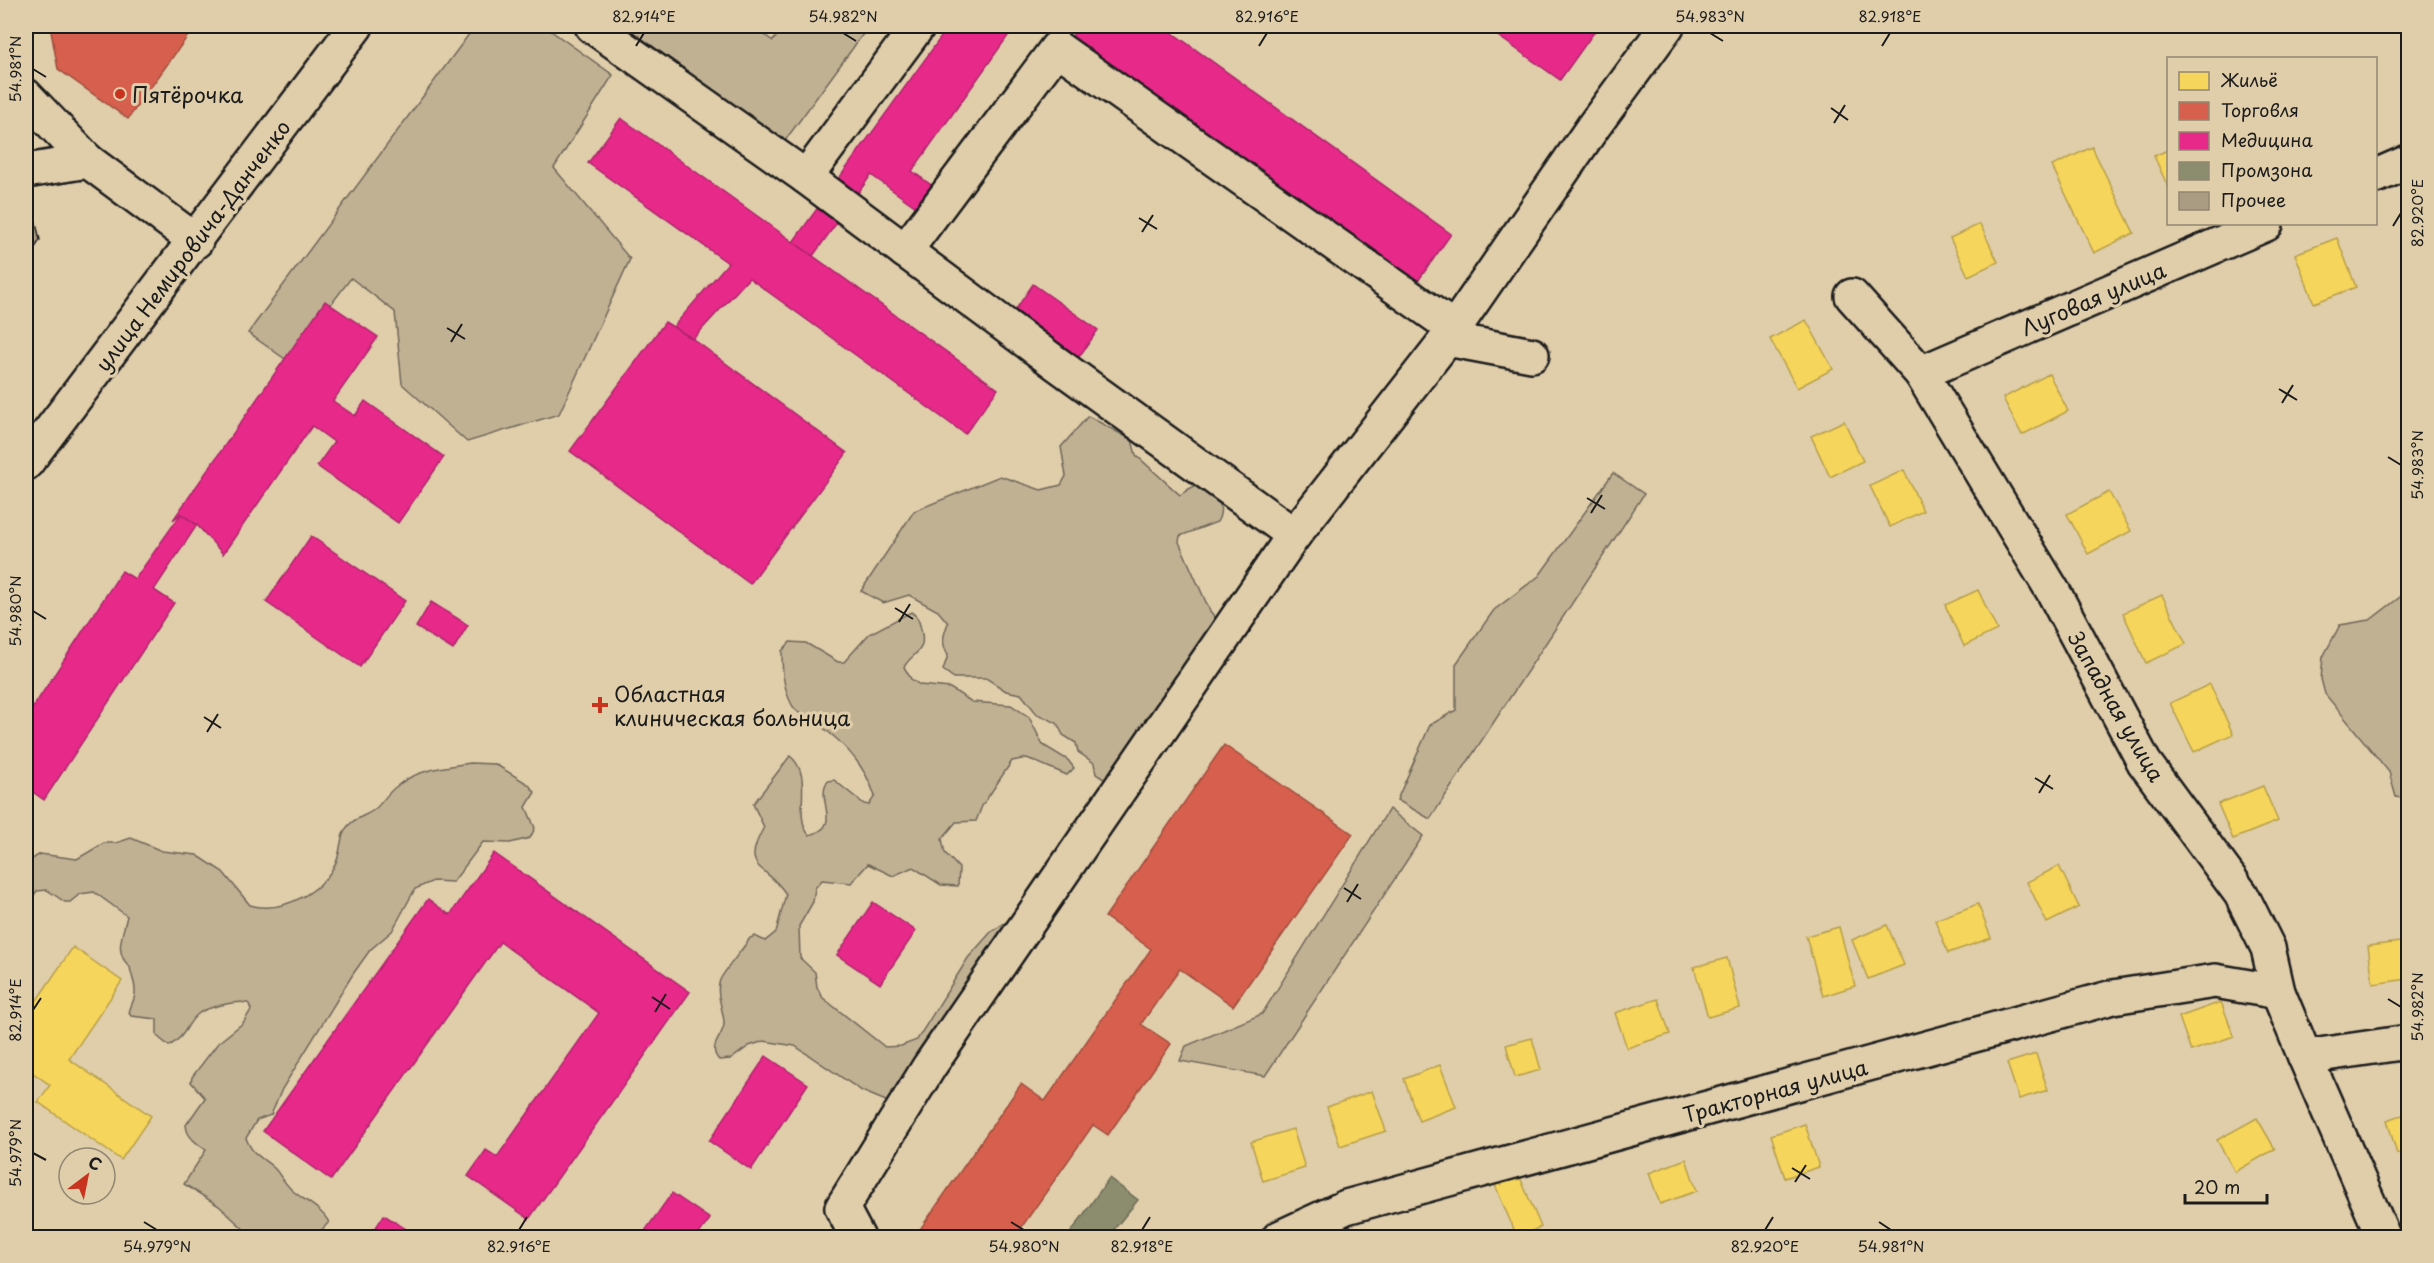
<svg xmlns="http://www.w3.org/2000/svg" width="2434" height="1263" viewBox="0 0 2434 1263" font-family="'Playpen Sans',sans-serif">
	<style>
		.green { fill: #c0b193; stroke: #6e6658; stroke-width: 1.5 }
		.homes { fill: #f6d55c; stroke: #b59e49; stroke-width: 1.5 }
		.shops { fill: #d6604d; stroke: #9e4c3e; stroke-width: 1.5 }
		.health { fill: #e7298a; stroke: #aa2569; stroke-width: 1.5 }
		.industry { fill: #8c8c6e; stroke: #6a6a55; stroke-width: 1.5 }
		.building { fill: #aa9c83; stroke: #1c1c1c; stroke-width: 1.5 }
		.lines { fill: none; stroke-linecap: round; stroke-linejoin: round }
		.minor-casing { stroke: #1c1c1c; stroke-width: 38 }
		.major-casing { stroke: #1c1c1c; stroke-width: 38 }
		.minor { stroke: #e0ceab; stroke-width: 33 }
		.major { stroke: #e0ceab; stroke-width: 33 }
		.ticks { fill: none; stroke: #1c1c1c; stroke-width: 2 }
		.poi-dot { fill: #c8321e; stroke: #e0ceab; stroke-width: 2 }
		.labels { text-anchor: middle; dominant-baseline: central; stroke-width: 6; stroke-linejoin: round; paint-order: stroke }
		.poi-label { font-size: 21px; fill: #1c1c1c; stroke: #e0ceab; text-anchor: start }
		.street-label { font-size: 21px; fill: #1c1c1c; stroke: #e0ceab }
		.neatline { fill: none; stroke: #1c1c1c; stroke-width: 2 }
		.ticks-label { font-size: 15px; text-anchor: middle; fill: #1c1c1c }
	</style>
	<rect width="100%" height="100%" fill="#e0ceab"/>
	<filter id="ink" filterUnits="userSpaceOnUse"><feTurbulence type="fractalNoise" baseFrequency=".0167" numOctaves="2"/><feDisplacementMap in="SourceGraphic" scale="12" xChannelSelector="R" yChannelSelector="G"/><feConvolveMatrix kernelMatrix="1 2 1 2 8 2 1 2 1" color-interpolation-filters="sRGB"/></filter>
	<g filter="url(#ink)">
		<g class="green">
			<path d="M475,26H544L613,75L554,168L630,259L559,414L467,442L402,384L395,312L351,278L288,361L248,333Z"/>
			<path d="M625,26H752L773,41L784,26H869L784,142Z"/>
			<path d="M1088,416L1132,440L1136,455L1180,495C1184,493 1189,488 1193,487C1215,480 1227,506 1217,522L1180,536L1179,542L1210,611L1231,637L1122,791L1096,774L1094,763L1078,752L1076,743L1063,735L1057,723L1037,714L1021,694L1006,691L986,678H954L943,670L948,655C941,643 943,636 948,623L938,611L909,595L883,603L861,591L914,511L1000,476L1041,490L1061,485L1066,476L1061,447Z"/>
			<path d="M1613,473L1644,494L1430,819L1397,800L1430,725L1456,710V664L1494,610L1539,576Z"/>
			<path d="M2408,591V799L2396,797L2389,772L2325,694L2321,679L2323,657L2340,625L2370,620Z"/>
			<path d="M911,612C918,616 919,621 921,629C927,654 914,650 904,667L911,679L920,685L950,688L972,702L1011,705L1029,717L1043,745L1068,760L1074,768L1067,775L1027,758L1012,761L982,806L976,821L956,822L942,839L945,853L959,868L958,886L941,885L913,867L893,876L868,864L851,883L822,880L815,888L813,902L799,926L800,958L815,972L817,987L823,998L885,1047L901,1046L917,1040L968,958L991,932L1015,916L893,1104L862,1091L795,1046L764,1041L749,1046L731,1059L719,1060C706,1046 725,1036 724,1022C723,1009 715,992 720,980C724,971 743,949 750,938L755,936L765,941L776,932L786,894C766,863 739,872 764,827L753,804L790,756C815,776 792,815 809,835C845,827 814,799 828,781L834,780L864,804L869,805L875,796C866,769 848,747 826,730C816,722 798,716 792,705C783,688 782,670 782,651L790,642L806,643L838,662H844L869,634Z"/>
			<path d="M470,763L495,764L528,784L535,792L526,807L535,828L530,838L510,843L483,842L453,882L433,881L415,889L392,931L370,950L353,974L282,1089L271,1115L257,1120L246,1138C253,1157 263,1157 275,1169C281,1176 286,1185 293,1191C306,1202 320,1207 329,1222L315,1237L265,1238L258,1234H249L219,1206L184,1184L206,1150C197,1143 187,1138 186,1125L205,1098L191,1082L192,1077L218,1043L243,1023L251,1010L249,1004C242,999 206,1007 198,1014C187,1022 187,1036 169,1046L157,1036V1019L131,1016L129,1013C130,1006 135,1000 135,993C136,983 131,977 130,967C113,952 123,935 127,916L94,892L80,894L70,902H65L47,890L37,891L26,905V863L40,854L77,859L104,843H116L131,838L162,851L197,855L223,872L250,905C282,914 324,892 337,860C342,847 339,833 351,823C358,817 368,815 375,809C383,802 388,792 397,786C417,769 445,767 470,763Z"/>
			<path d="M1389,809L1423,836L1265,1076L1180,1061L1186,1046L1262,1014Z"/>
		</g>
		<g class="homes">
			<path d="M2092,147L2134,233L2094,253L2052,166Z"/>
			<path d="M2168,150V187L2154,156Z"/>
			<path d="M1980,224L1998,262L1968,276L1950,238Z"/>
			<path d="M2337,238L2356,287L2314,303L2295,254Z"/>
			<path d="M1806,320L1833,369L1797,388L1770,339Z"/>
			<path d="M2049,374L2068,411L2022,435L2003,398Z"/>
			<path d="M1844,421L1863,461L1830,477L1811,436Z"/>
			<path d="M2408,455V482L2400,457Z"/>
			<path d="M1904,470L1923,511L1890,527L1870,486Z"/>
			<path d="M2109,492L2131,531L2088,554L2067,514Z"/>
			<path d="M1978,590L1997,630L1964,646L1945,605Z"/>
			<path d="M2162,595L2186,644L2146,663L2123,613Z"/>
			<path d="M2210,684L2233,734L2194,752L2170,703Z"/>
			<path d="M2263,786L2278,821L2233,839L2218,804Z"/>
			<path d="M2059,866L2079,907L2047,923L2027,882Z"/>
			<path d="M1978,904L1991,938L1948,953L1935,920Z"/>
			<path d="M1887,925L1904,965L1868,979L1852,940Z"/>
			<path d="M1839,927L1855,986L1823,996L1806,936Z"/>
			<path d="M2408,941V979L2373,984L2368,946Z"/>
			<path d="M73,947L122,981L69,1059L151,1116L121,1160L38,1102L50,1085L26,1068V1016Z"/>
			<path d="M1727,958L1740,1008L1708,1017L1694,967Z"/>
			<path d="M1658,999L1670,1034L1627,1048L1615,1013Z"/>
			<path d="M2221,1002L2234,1036L2191,1051L2179,1017Z"/>
			<path d="M1532,1038L1541,1070L1515,1077L1506,1045Z"/>
			<path d="M2036,1054L2048,1090L2019,1099L2007,1063Z"/>
			<path d="M1440,1065L1456,1107L1419,1121L1404,1079Z"/>
			<path d="M1372,1091L1386,1131L1340,1146L1327,1107Z"/>
			<path d="M2408,1113V1151L2397,1154L2387,1120Z"/>
			<path d="M2257,1118L2275,1149L2235,1172L2217,1140Z"/>
			<path d="M1805,1124L1819,1167L1785,1178L1771,1135Z"/>
			<path d="M1293,1129L1305,1168L1263,1181L1251,1142Z"/>
			<path d="M1686,1159L1697,1191L1660,1204L1649,1173Z"/>
			<path d="M1519,1175L1541,1227L1517,1237L1495,1185Z"/>
		</g>
		<g class="shops">
			<path d="M50,26H195L128,119L58,69Z"/>
			<path d="M1224,745L1353,834L1233,1006L1180,969L1141,1024L1171,1044L1108,1135L1093,1125L1014,1238H914L1021,1084L1045,1101L1151,949L1105,917Z"/>
		</g>
		<g class="health">
			<path d="M949,26H1015L912,171L938,190L923,212L871,175L813,256L793,242Z"/>
			<path d="M1079,26H1163L1451,234L1416,284L1072,36Z"/>
			<path d="M1484,26H1588L1595,31L1560,80Z"/>
			<path d="M621,118L998,389L965,434L749,278L693,339L673,327L728,263L588,163Z"/>
			<path d="M1033,284L1098,330L1079,357L1014,312Z"/>
			<path d="M325,301L378,337L333,401L355,416L365,401L444,457L398,523L317,466L334,442L312,426L223,554L197,525L181,514L173,520Z"/>
			<path d="M665,322L693,339L847,453L750,584L570,451Z"/>
			<path d="M181,514L197,525L154,590L174,603L44,800L26,787V718L122,571L135,579Z"/>
			<path d="M311,536L405,601L360,667L266,602Z"/>
			<path d="M431,602L468,625L453,650L416,627Z"/>
			<path d="M494,853L690,992L529,1219L468,1176L486,1150L497,1157L599,1013L500,942L331,1180L263,1131L428,899L450,915Z"/>
			<path d="M873,902L916,931L880,984L837,955Z"/>
			<path d="M766,1056L808,1084L751,1170L709,1141Z"/>
			<path d="M672,1193L710,1219L696,1238H640Z"/>
			<path d="M384,1215L409,1231L405,1238H369Z"/>
		</g>
		<path class="industry" d="M1109,1178L1138,1200L1107,1238H1067Z"/>
		<path class="building" d="M28,190L40,240L26,261V191Z"/>
		<g class="lines">
			<g class="minor-casing">
				<g id="minor">
					<path d="M592,26L806,177L918,26"/>
					<path d="M26,96L88,161L196,241"/>
					<path d="M26,171L88,161"/>
					<path d="M2376,176L2408,162"/>
					<path d="M806,177L1057,364L1294,535"/>
					<path d="M905,251L1057,48L1445,322"/>
					<path d="M1852,296L1921,373L2054,593L2144,762L2241,894L2268,948L2278,992L2305,1057L2384,1238"/>
					<path d="M1447,339L1532,355"/>
					<path d="M1921,373L2266,224"/>
					<path d="M2305,1057L2408,1042"/>
					<path d="M858,1238L842,1208L929,1067L1294,535L1447,339L1593,127L1667,26"/>
					<path d="M1279,1238L1346,1207L2113,997L2215,981L2278,992"/>
				</g>
			</g>
			<g class="major-casing">
				<path id="major" d="M26,463L356,26"/>
			</g>
			<use href="#minor" class="minor"/>
			<use href="#major" class="major"/>
		</g>
	</g>
	<path class="ticks" d="M843,33L856,41M1710,33L1723,41M636,46L644,33M1259,46L1267,33M1882,46L1890,33M33,69L46,77M1831,108L1848,120M1834,123L1845,105M1139,218L1157,229M2393,226L2401,213M1142,232L1153,215M447,328L465,339M451,342L462,324M2279,389L2297,400M2282,403L2293,385M2388,457L2401,465M1587,498L1605,509M1591,513L1602,495M895,608L913,619M33,611L46,619M899,622L910,604M204,717L221,728M207,732L218,714M2035,778L2053,789M2039,793L2050,775M1344,888L1361,899M1347,902L1358,884M652,997L670,1009M2388,999L2401,1007M33,1010L41,998M655,1012L666,994M33,1153L46,1160M1792,1168L1810,1179M1795,1182L1806,1165M144,1222L157,1230M1011,1222L1024,1230M1879,1222L1891,1230M519,1230L527,1217M1142,1230L1150,1217M1765,1230L1773,1217"/>
	<g class="poi-dot">
		<circle cx="120" cy="94" r="6"/>
		<path d="M597 696h6v6h6v6h-6v6h-6v-6h-6v-6h6z"/>
	</g>
	<g class="labels">
		<g class="poi-label">
			<text x="132" y="94">Пятёрочка</text>
			<text x="614" y="693">Областная<tspan x="614" dy="24">клиническая больница</tspan></text>
		</g>
		<g class="street-label">
			<text transform="translate(192 245) rotate(-53)">улица Немировича-Данченко</text>
			<text transform="translate(2093 298) rotate(-23)">Луговая улица</text>
			<text transform="translate(2117 706) rotate(60)">Западная улица</text>
			<text transform="translate(1775 1090) rotate(-15)">Тракторная улица</text>
		</g>
	</g>
	<rect width="2434" height="1263" fill="none" stroke="#e0ceab" stroke-width="66"/>
	<rect x="2167" y="57" width="210" height="168" fill="#e0ceab" stroke="#928772" stroke-width="1.5"/>
	<rect x="2179" y="72" width="30" height="18" fill="#f6d55c" stroke="#928772" stroke-width="1.5"/>
	<text x="2221" y="87" font-size="18" fill="#1c1c1c">Жильё</text>
	<rect x="2179" y="102" width="30" height="18" fill="#d6604d" stroke="#928772" stroke-width="1.5"/>
	<text x="2221" y="117" font-size="18" fill="#1c1c1c">Торговля</text>
	<rect x="2179" y="132" width="30" height="18" fill="#e7298a" stroke="#928772" stroke-width="1.5"/>
	<text x="2221" y="147" font-size="18" fill="#1c1c1c">Медицина</text>
	<rect x="2179" y="162" width="30" height="18" fill="#8c8c6e" stroke="#928772" stroke-width="1.5"/>
	<text x="2221" y="177" font-size="18" fill="#1c1c1c">Промзона</text>
	<rect x="2179" y="192" width="30" height="18" fill="#aa9c83" stroke="#928772" stroke-width="1.5"/>
	<text x="2221" y="207" font-size="18" fill="#1c1c1c">Прочее</text>
	<g transform="translate(87 1176) rotate(32)"><circle r="28" fill="#e0ceab" stroke="#928772" stroke-width="1.5"/>
	<path d="M0-4.5L10 22L0 15L-10 22Z" fill="#c8321e"/>
	<text y="-9" font-size="16" font-weight="bold" text-anchor="middle" fill="#1c1c1c">С</text>
	</g>
	<path d="M2185 1194v9h82v-9" fill="none" stroke="#1c1c1c" stroke-width="3"/>
	<text x="2194" y="1194" font-size="18" fill="#1c1c1c" stroke="#e0ceab" stroke-width="4.5" paint-order="stroke">20 m</text>
	<rect x="33" y="33" width="2368" height="1197" class="neatline"/>
	<g class="ticks-label">
		<text x="644" y="22">82.914°E</text>
		<text x="843" y="22">54.982°N</text>
		<text x="1267" y="22">82.916°E</text>
		<text x="1710" y="22">54.983°N</text>
		<text x="1890" y="22">82.918°E</text>
		<text transform="translate(16 69) rotate(-90)" y="5">54.981°N</text>
		<text transform="translate(2418 213) rotate(-90)" y="5">82.920°E</text>
		<text transform="translate(2418 465) rotate(-90)" y="5">54.983°N</text>
		<text transform="translate(16 611) rotate(-90)" y="5">54.980°N</text>
		<text transform="translate(2418 1007) rotate(-90)" y="5">54.982°N</text>
		<text transform="translate(16 1010) rotate(-90)" y="5">82.914°E</text>
		<text transform="translate(16 1153) rotate(-90)" y="5">54.979°N</text>
		<text x="157" y="1252">54.979°N</text>
		<text x="519" y="1252">82.916°E</text>
		<text x="1024" y="1252">54.980°N</text>
		<text x="1142" y="1252">82.918°E</text>
		<text x="1765" y="1252">82.920°E</text>
		<text x="1891" y="1252">54.981°N</text>
	</g>
</svg>
